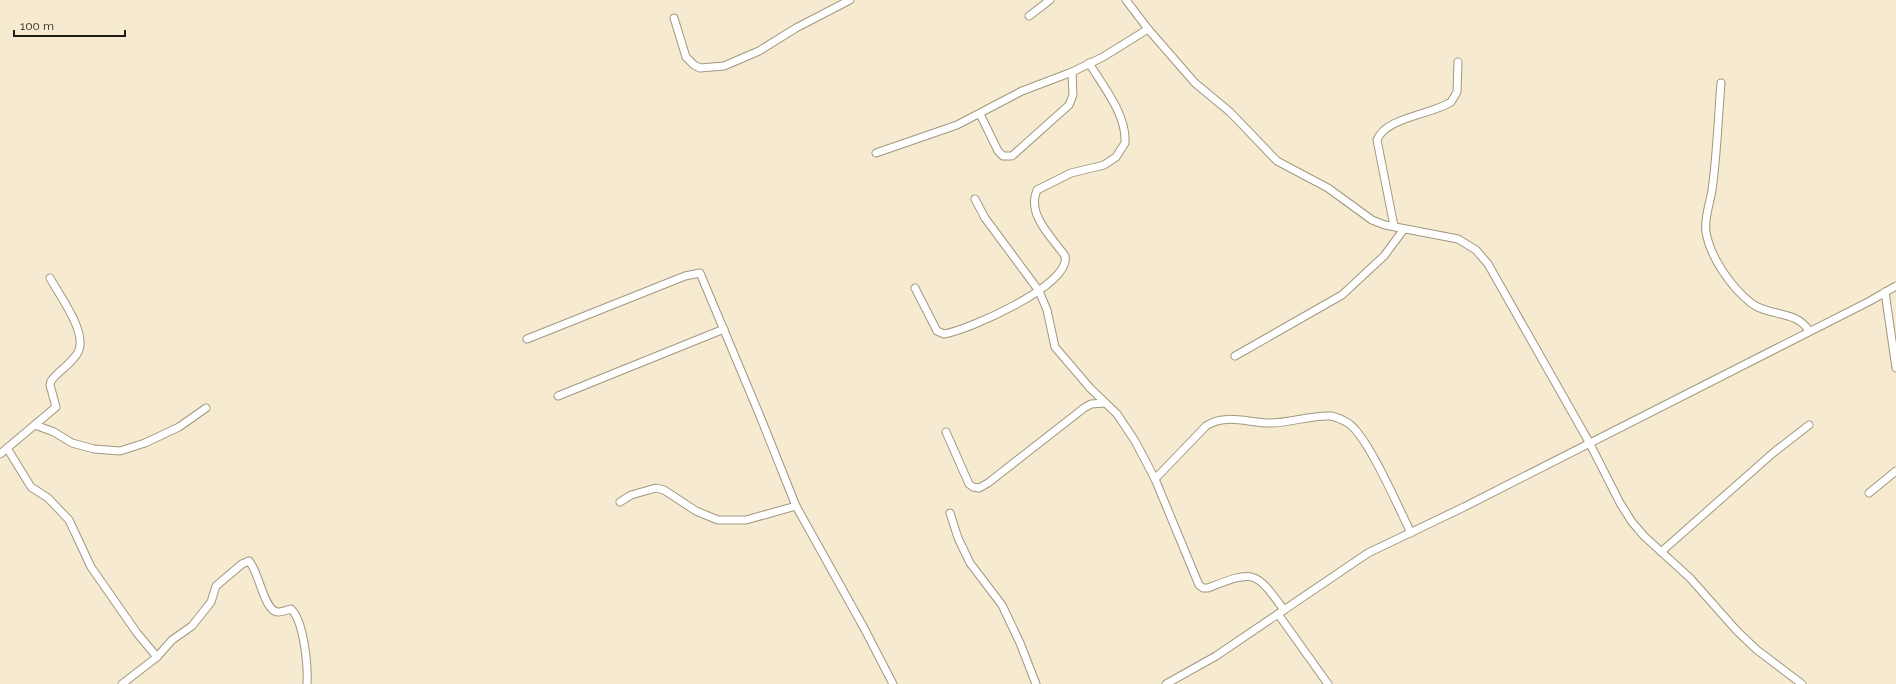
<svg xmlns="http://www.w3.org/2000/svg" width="1896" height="684" viewBox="0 0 1896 684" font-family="Raleway,sans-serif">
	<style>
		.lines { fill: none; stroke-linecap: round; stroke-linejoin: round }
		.minor-casing { stroke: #a2977f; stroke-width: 9 }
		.minor { stroke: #fff; stroke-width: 7 }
	</style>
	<rect width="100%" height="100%" fill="#f6ead0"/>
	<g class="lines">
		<g class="minor-casing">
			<g id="minor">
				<path d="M1126,0L1148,29L1195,83L1230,112L1277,161L1328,188L1372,220L1385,225L1458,239L1476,250L1488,264L1589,442L1620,503L1632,522L1644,536L1690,578L1737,631L1757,650L1802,684"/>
				<path d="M1029,16L1050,0"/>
				<path d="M674,18L686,57L694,65L700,68L724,66L759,51L796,28L850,0"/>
				<path d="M1721,83C1718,119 1717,155 1712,190C1710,204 1704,217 1706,232C1710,257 1731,287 1751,303C1769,317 1797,310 1809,331"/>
				<path d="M980,114L998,151L1003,156H1012L1069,105L1073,95L1072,72"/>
				<path d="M876,153L957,125L1022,91L1072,72L1103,57L1148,29"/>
				<path d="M975,199L985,218L1039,291L1047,310L1055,347L1090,388L1117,414L1135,441L1155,479L1199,585L1203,588H1208C1254,570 1255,570 1284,610"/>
				<path d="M1394,226L1377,140C1386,117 1431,115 1451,102L1457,92L1458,62"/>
				<path d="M915,288L937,331L944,334C968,330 1072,285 1065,256C1053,238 1026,215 1037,190L1071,173L1104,165L1116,157L1125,143C1127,115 1103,86 1089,63"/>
				<path d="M1885,292L1896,368"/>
				<path d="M527,339L685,276L700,273L760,416L796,506L864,628L893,684"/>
				<path d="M1235,356L1342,295L1384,256L1404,229"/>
				<path d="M558,396L724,329"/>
				<path d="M35,425L54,432L72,443L94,449L120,451L145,443L179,427L206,408"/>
				<path d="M946,432L969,484L973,487L979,488L988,483L1084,408L1091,404L1105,403"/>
				<path d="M7,448L31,487L48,498L69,520L91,567L137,633L157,657"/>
				<path d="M0,454L56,407L50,385L51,381C58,371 70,365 77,354C90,335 59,295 50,278"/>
				<path d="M1155,479L1206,426C1224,413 1249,423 1270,423C1291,423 1310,415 1331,416C1336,417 1343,420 1348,423C1368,436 1399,509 1411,533"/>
				<path d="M1869,493L1896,471"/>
				<path d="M620,502L631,495L656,488L664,490L696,511L718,520H746L796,506"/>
				<path d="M950,513L958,538L970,563L1002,605L1020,643L1036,684"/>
				<path d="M1661,552L1773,453L1809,425"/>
				<path d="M1278,614L1328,684"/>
				<path d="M122,684L157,657L172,640L192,626L211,602L216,586L242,564L249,561C259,571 264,612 278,612C282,612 287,610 291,609C304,621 308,666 307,684"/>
				<path d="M1166,684L1216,656L1368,553L1464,507L1870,301L1896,286"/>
			</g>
		</g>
		<use href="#minor" class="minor"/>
	</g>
	<path d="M14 30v6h111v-6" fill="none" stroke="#201c13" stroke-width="2"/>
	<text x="20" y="30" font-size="12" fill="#201c13" stroke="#f6ead0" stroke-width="3" paint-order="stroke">100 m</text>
</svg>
